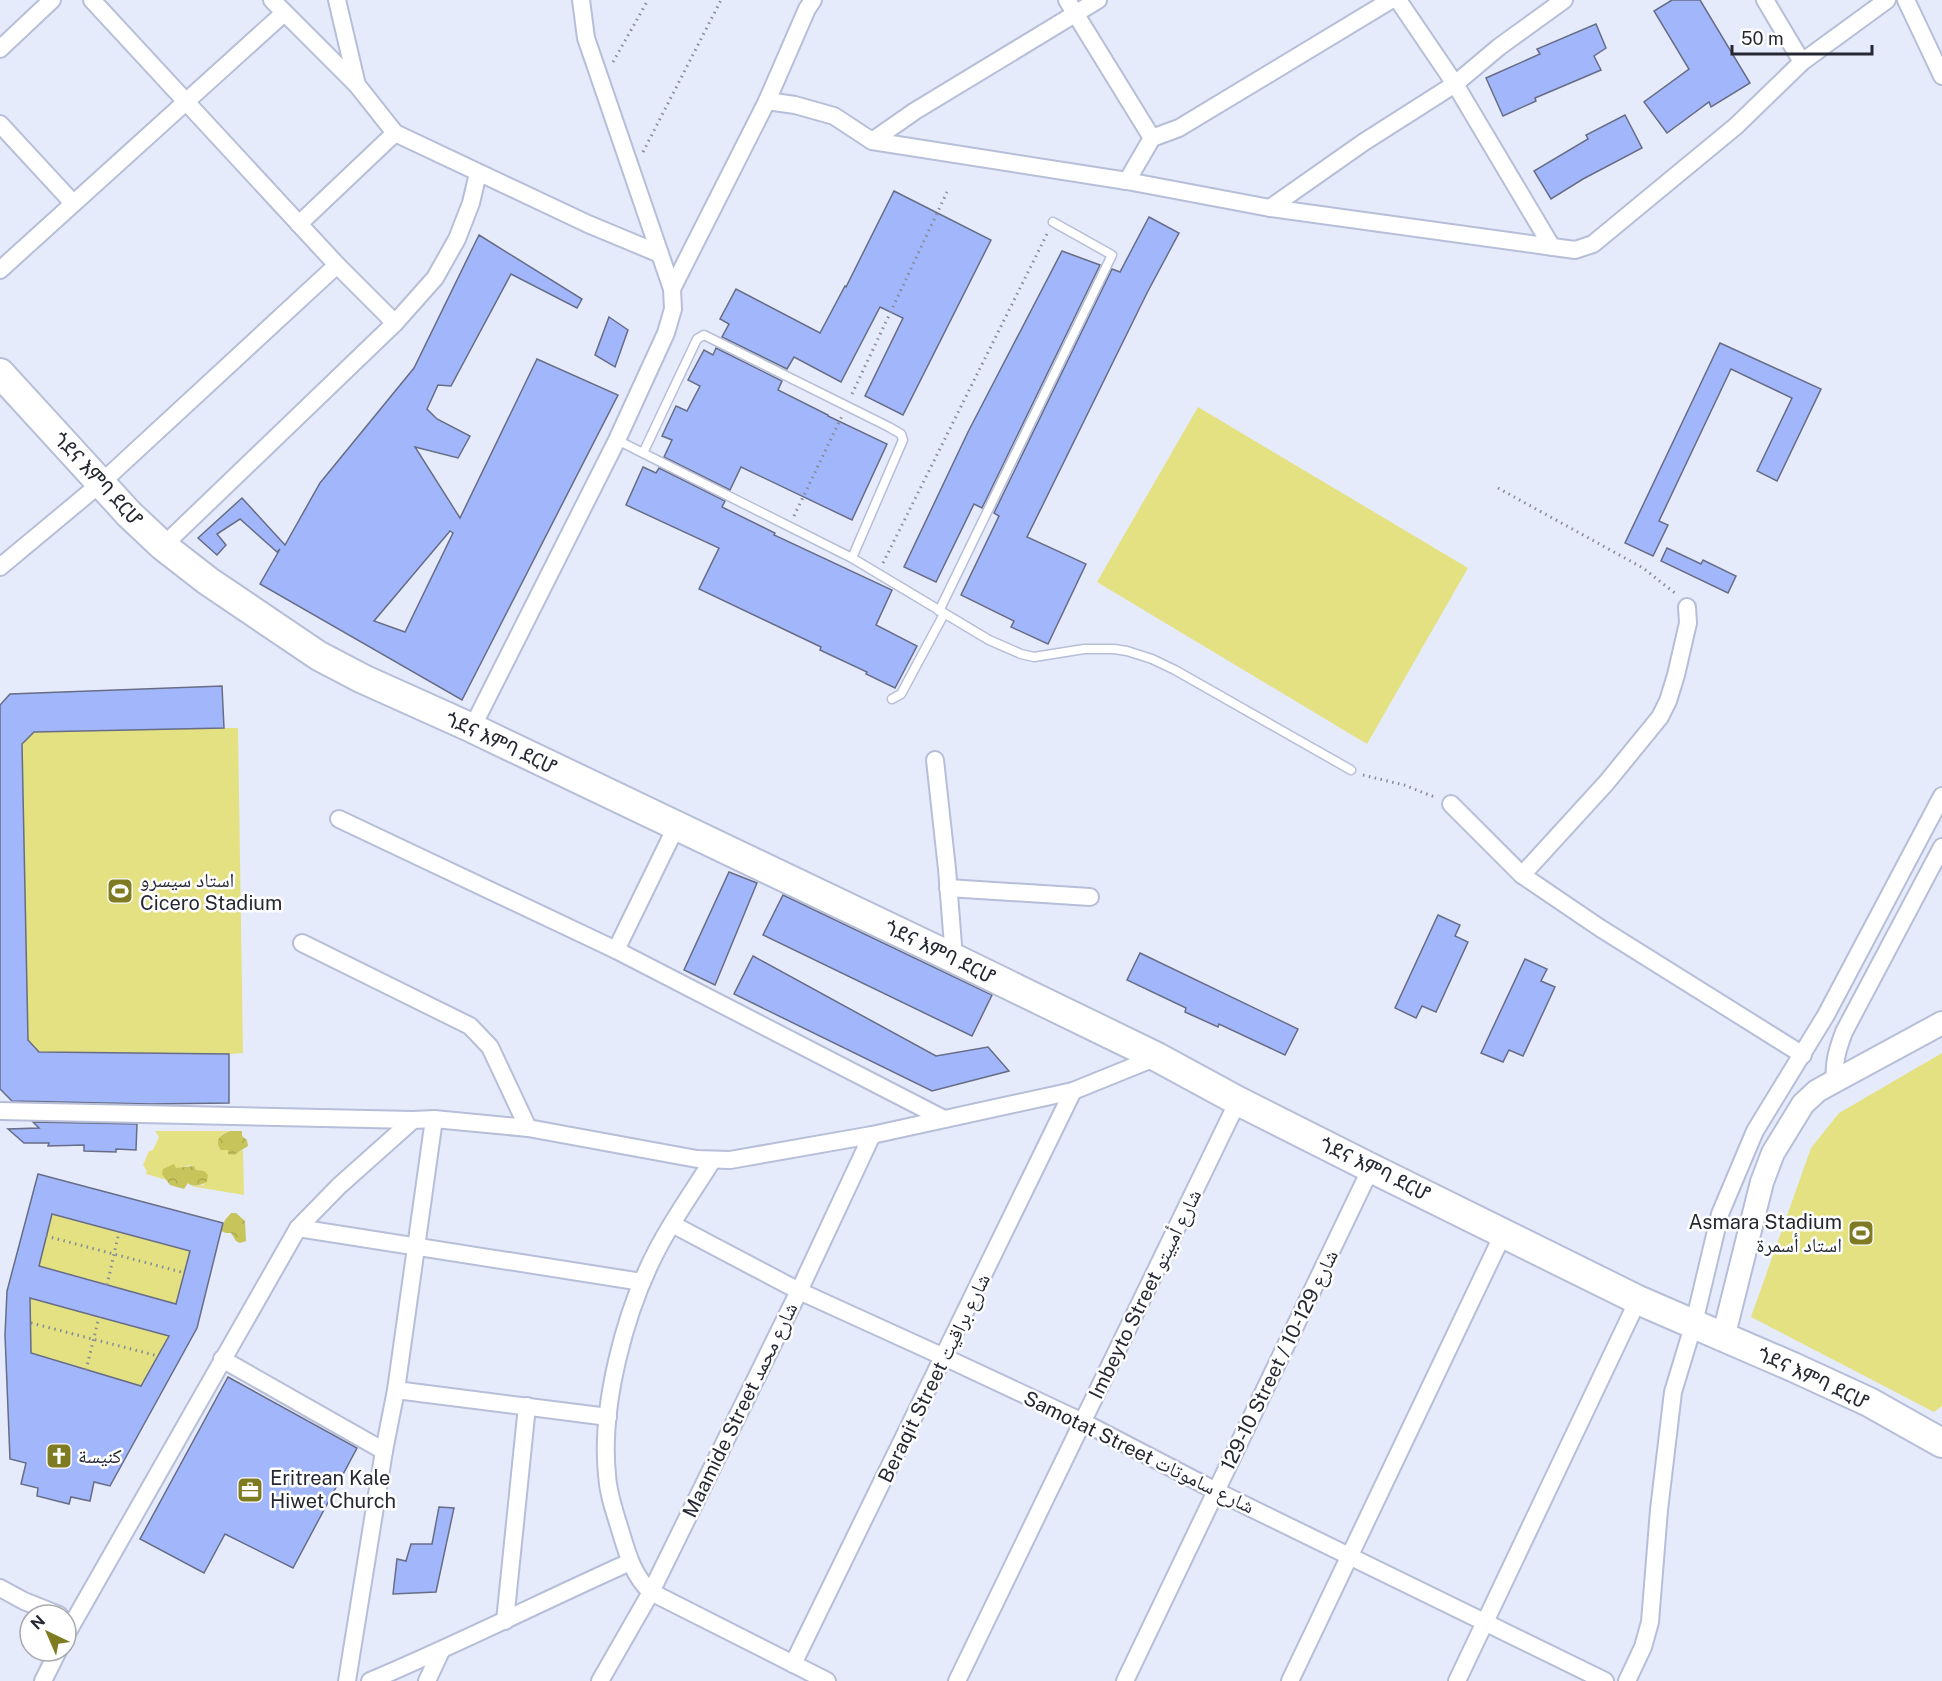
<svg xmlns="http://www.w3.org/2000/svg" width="1942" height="1681" viewBox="0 0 1942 1681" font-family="'Public Sans','Noto Naskh Arabic','Noto Sans Ethiopic',sans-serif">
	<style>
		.green { fill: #e3e182 }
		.forest { fill: url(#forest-crowns) }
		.building { fill: #a2b6fb; stroke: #666d85; stroke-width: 1.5; fill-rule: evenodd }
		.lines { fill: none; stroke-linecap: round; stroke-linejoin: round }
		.lane-casing { stroke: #b6bed8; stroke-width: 11 }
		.street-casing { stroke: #b6bed8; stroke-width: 20 }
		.secondary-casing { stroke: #b6bed8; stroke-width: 26 }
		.highway-casing { stroke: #b6bed8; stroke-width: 32 }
		.path { stroke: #878b99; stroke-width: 3; stroke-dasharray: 1.5 4.5; stroke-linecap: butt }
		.lane { stroke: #fff; stroke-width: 8 }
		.street { stroke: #fff; stroke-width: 16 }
		.secondary { stroke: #fff; stroke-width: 22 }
		.highway { stroke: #fff; stroke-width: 28 }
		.labels { text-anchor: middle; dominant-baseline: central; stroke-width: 5; stroke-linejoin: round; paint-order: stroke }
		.street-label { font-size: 20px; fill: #252832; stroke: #fff }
		.poi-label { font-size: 20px; fill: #252832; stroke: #fff; text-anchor: start }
	</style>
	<defs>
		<pattern id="forest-crowns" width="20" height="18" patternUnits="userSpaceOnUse" patternTransform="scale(1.5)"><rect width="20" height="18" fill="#c7c45b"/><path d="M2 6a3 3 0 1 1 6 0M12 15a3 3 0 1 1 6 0" fill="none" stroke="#aba850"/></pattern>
	</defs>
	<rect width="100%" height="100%" fill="#e6ebfc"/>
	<g class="green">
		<path d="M1198,407L1468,568L1367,744L1097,582Z"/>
		<path d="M222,686L224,728H238L243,1053L229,1054V1103L17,1106L0,1089V705L10,694Z"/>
		<path d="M1942,1053V1406L1934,1412L1751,1317L1811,1148L1839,1113Z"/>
		<path d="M155,1131H229L221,1135L228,1150L238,1152L243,1150L244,1195L190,1186L204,1185L196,1170L189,1165L165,1177L167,1180L146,1174L147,1171L143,1165L149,1151L153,1150L159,1137Z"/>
		<path d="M52,1214L190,1251L176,1304L39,1266Z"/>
		<path d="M30,1298L169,1336L141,1386L31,1353Z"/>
	</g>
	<g class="forest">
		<path d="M230,1131H242V1136L247,1140L248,1146L234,1155L228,1154V1150H221C214,1140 220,1135 230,1131Z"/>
		<path d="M174,1164L176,1168L194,1166L196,1170L204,1171L208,1175L207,1181C203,1185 192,1188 188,1183L184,1189L170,1185L162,1174L163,1169Z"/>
		<path d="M231,1213H236L245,1221L246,1241L240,1243L236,1241L231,1233H226L221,1231L225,1220Z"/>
	</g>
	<g class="building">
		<path d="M1672,0H1700L1750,83L1711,107L1709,102L1667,133L1644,102L1689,69L1654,11Z"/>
		<path d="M1596,24L1606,48L1594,56L1601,70L1535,98L1536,101L1503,116L1486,78L1540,54L1537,49Z"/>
		<path d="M1625,115L1642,148L1583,179L1551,199L1534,171L1588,139L1586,135Z"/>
		<path d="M894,191L991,240L903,415L865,396L903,318L880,307L841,382L794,357L787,369L722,337L729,324L720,319L736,289L820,333L845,286L846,287Z"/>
		<path d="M1149,217L1179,233L1147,293L1027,537L1086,564L1048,644L1011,627L1014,621L961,595L999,516L994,513L1112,269L1120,272Z"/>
		<path d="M479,235L582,299L577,308L511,274L451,386L438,385L427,409L437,419L470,436L458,458L415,447L460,518L537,359L618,395L462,700L260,584L280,549L277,552L240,519L217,534L226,545L217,555L198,538L242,498L285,545L320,483L414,368ZM450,531L453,533L405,632L374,621Z"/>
		<path d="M1062,251L1100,265L982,508L974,504L936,582L904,567L968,432Z"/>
		<path d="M609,317L628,330L615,367L595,355Z"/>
		<path d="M1720,343L1821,389L1777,481L1757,471L1792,398L1731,369L1659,521L1668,525L1653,556L1625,543Z"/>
		<path d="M716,348L782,381L778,390L828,415V416L887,444L852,520L741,467L730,490L664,457L672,440L662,436L676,406L687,411L700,386L688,380L704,350L713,355Z"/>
		<path d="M643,467L656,473L659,468L725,501L722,507L775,533L774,535L892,590L876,625L917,646L895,688L866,674L867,672L820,650L821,647L699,589L719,548L626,505Z"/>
		<path d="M1667,548L1701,564L1703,560L1736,576L1728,593L1661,561Z"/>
		<path d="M222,686L224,728L34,732L22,744L28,1040L39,1052L229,1054V1103L150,1104L12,1101L0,1089V705L10,694Z"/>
		<path d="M729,872L757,883L715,985L684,970Z"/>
		<path d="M783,895L992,995L972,1036L763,935Z"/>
		<path d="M1438,915L1460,925L1455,936L1468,942L1436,1012L1422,1006L1416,1018L1395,1008Z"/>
		<path d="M1140,953L1298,1029L1285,1055L1219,1024L1218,1027L1185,1012L1186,1008L1127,980Z"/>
		<path d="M753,956L936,1056L988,1047L1009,1071L932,1091L734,994Z"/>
		<path d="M1525,959L1547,969L1541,981L1555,987L1523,1056L1509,1050L1503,1062L1481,1053Z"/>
		<path d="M33,1122L137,1124L136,1150L116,1149V1152L84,1151V1145L48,1146L49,1143H24L8,1129L39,1128Z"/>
		<path d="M38,1174L223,1223L197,1328L110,1486L94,1482L90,1501L71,1497L69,1504L37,1496L38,1488L21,1484L26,1463L10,1459L5,1335L7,1291ZM52,1214L190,1251L176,1304L39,1266ZM30,1298L99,1317L169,1336L141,1386L31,1353Z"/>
		<path d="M228,1377L357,1448L293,1568L225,1534L204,1573L140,1539Z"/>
		<path d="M439,1507L454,1508L436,1592L393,1594L397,1559L406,1561L411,1544H432Z"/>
	</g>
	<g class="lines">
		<g class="lane-casing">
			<g id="lane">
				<path d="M617,440L852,558L989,640L1021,654L1034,657L1084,649H1114L1127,651L1152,659L1175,670L1351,770"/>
				<path d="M643,453L697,339L704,335L889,427L901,434L903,440L852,558"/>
				<path d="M939,611L1112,255L1053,222"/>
				<path d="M892,699L901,694L944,614"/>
			</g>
		</g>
		<g class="street-casing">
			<g id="street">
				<path d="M92,0L337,265L395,323"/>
				<path d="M272,0L357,85"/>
				<path d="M337,0L357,85L395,133L588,224L660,254"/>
				<path d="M581,0L586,38L672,289"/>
				<path d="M1067,0L1152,138"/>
				<path d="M1398,0L1455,84L1552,247"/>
				<path d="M1765,0L1802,62"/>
				<path d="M1906,0L1942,76"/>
				<path d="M0,49L52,0"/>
				<path d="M767,101L795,105L834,116L872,141L1127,181L1270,208L1575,250L1593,244L1736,126L1802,62L1887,0"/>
				<path d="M0,124L73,203"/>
				<path d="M872,141L915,111L1098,0"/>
				<path d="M1127,181L1152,138L1179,128L1391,0"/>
				<path d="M1270,208L1364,142L1455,84L1499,47L1564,0"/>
				<path d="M299,224L395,133"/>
				<path d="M0,270L284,13"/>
				<path d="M163,546L395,323L435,278L457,239L471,203L478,173"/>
				<path d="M0,567L101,483L337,265"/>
				<path d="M472,728L617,440L666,333L673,309L672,289L767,101L807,9L813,0"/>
				<path d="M935,760L947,869L954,958"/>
				<path d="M1451,804L1522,875L1600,928L1803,1055"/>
				<path d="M339,819L616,950L944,1119"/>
				<path d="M1522,875L1607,782L1660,717L1668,701L1676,675L1688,623L1687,607"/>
				<path d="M948,888L1090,897"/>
				<path d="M302,943L470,1026L490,1047L528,1128"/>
				<path d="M616,950L676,827"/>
				<path d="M1835,1081C1833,1063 1838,1048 1844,1032L1942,847"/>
				<path d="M0,1111L413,1120"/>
				<path d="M712,1161C694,1190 673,1219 657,1250C625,1311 600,1406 607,1475C608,1492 613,1507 618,1523C626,1548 631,1574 651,1592L827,1681"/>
				<path d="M672,1224L799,1291L944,1357L1083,1422L1216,1491L1605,1681"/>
				<path d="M298,1228L642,1282"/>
				<path d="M222,1359L384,1451"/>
				<path d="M396,1390L608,1417"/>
				<path d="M0,1588L24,1601L59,1615"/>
				<path d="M505,1621L527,1406"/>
				<path d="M66,1635L298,1228L339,1186L413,1120L434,1119L528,1128L697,1159L730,1160L872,1135L1073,1091L1157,1057"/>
				<path d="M793,1664L1073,1091"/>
				<path d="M43,1681L58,1651"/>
				<path d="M347,1681L384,1451L396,1390L434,1119"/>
				<path d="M370,1681C458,1644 543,1601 630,1562"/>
				<path d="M427,1681L441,1651"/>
				<path d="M600,1681L651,1592L799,1291L872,1135"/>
				<path d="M957,1681L1238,1101"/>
				<path d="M1125,1681L1371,1168"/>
				<path d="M1290,1681L1504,1232"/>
				<path d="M1457,1681L1638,1300"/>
				<path d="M1627,1681L1643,1647L1650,1622L1659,1510L1673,1392L1694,1323L1720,1214L1755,1131L1826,1015L1942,796"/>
			</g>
		</g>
		<g class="secondary-casing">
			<path id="secondary" d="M1723,1338L1762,1182L1773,1153L1803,1104L1817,1091L1835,1081L1942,1023"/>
		</g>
		<g class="highway-casing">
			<path id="highway" d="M0,373L129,514L163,546L208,581L319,656L363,679L472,728L941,952L1157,1057L1238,1101L1371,1168L1638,1300L1793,1367L1869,1402L1942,1443"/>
		</g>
		<g class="path">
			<path d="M613,62L648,0"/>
			<path d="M643,152L721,0"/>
			<path d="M852,394L947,192"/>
			<path d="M1498,488L1643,568L1676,594"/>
			<path d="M794,516L842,416"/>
			<path d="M883,563L1047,234"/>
			<path d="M1363,775L1404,785L1437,798"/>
			<path d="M46,1236L185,1273"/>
			<path d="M107,1285L119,1232"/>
			<path d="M31,1323L158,1356"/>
			<path d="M86,1370L99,1317"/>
		</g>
		<use href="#lane" class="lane"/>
		<use href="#street" class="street"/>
		<use href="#secondary" class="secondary"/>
		<use href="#highway" class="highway"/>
	</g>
	<defs>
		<g id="stadium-square" transform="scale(1.35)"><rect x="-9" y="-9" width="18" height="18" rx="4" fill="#7e7b22" stroke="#fff"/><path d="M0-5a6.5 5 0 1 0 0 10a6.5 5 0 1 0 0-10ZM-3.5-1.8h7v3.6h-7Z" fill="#fff"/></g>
		<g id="church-square" transform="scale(1.35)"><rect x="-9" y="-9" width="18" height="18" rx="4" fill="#7e7b22" stroke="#fff"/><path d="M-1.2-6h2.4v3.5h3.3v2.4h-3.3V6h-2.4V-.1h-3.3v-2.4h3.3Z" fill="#fff"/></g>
		<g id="office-square" transform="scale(1.35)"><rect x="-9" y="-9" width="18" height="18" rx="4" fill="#7e7b22" stroke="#fff"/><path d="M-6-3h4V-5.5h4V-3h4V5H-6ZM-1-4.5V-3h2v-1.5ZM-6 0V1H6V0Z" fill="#fff"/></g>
	</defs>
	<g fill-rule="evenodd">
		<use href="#stadium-square" x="120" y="891"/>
		<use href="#stadium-square" x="1861" y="1233"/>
		<use href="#church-square" x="59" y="1456"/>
		<use href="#office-square" x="250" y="1490"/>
	</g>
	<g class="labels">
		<g class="street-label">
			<text transform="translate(98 479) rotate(47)">ጎደና እምባ ደርሆ</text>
			<text transform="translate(501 743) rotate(25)">ጎደና እምባ ደርሆ</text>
			<text transform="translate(940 952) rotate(26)">ጎደና እምባ ደርሆ</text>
			<text transform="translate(1375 1169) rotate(26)">ጎደና እምባ ደርሆ</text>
			<text transform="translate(1145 1294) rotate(-64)">Imbeyto Street شارع أمبيتو</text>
			<text transform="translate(1279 1360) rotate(-64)">129-10 Street / شارع 129-10</text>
			<text transform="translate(934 1378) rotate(-64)">Beraqit Street شارع براقيت</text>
			<text transform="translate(1813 1378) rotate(25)">ጎደና እምባ ደርሆ</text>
			<text transform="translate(740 1410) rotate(-64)">Maamide Street شارع محمد</text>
			<text transform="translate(1139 1452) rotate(26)">Samotat Street شارع ساموتات</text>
		</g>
		<g class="poi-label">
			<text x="140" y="880">استاد سيسرو<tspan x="140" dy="23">Cicero Stadium</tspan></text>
			<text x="1842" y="1222" text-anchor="end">Asmara Stadium<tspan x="1842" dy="23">استاد أسمرة</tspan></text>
			<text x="78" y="1456">كنيسة</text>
			<text x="270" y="1478">Eritrean Kale<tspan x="270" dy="23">Hiwet Church</tspan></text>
		</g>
	</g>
	<g transform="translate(48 1633) rotate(316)"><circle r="28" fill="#ffffff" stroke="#a8a9ad" stroke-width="1.5"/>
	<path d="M0-4.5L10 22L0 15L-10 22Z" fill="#7e7b22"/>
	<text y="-9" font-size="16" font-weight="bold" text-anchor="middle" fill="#252832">N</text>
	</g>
	<path d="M1732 45v9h140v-9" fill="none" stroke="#252832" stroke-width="3"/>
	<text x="1741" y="45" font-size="18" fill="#252832" stroke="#ffffff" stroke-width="4.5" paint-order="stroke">50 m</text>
</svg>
